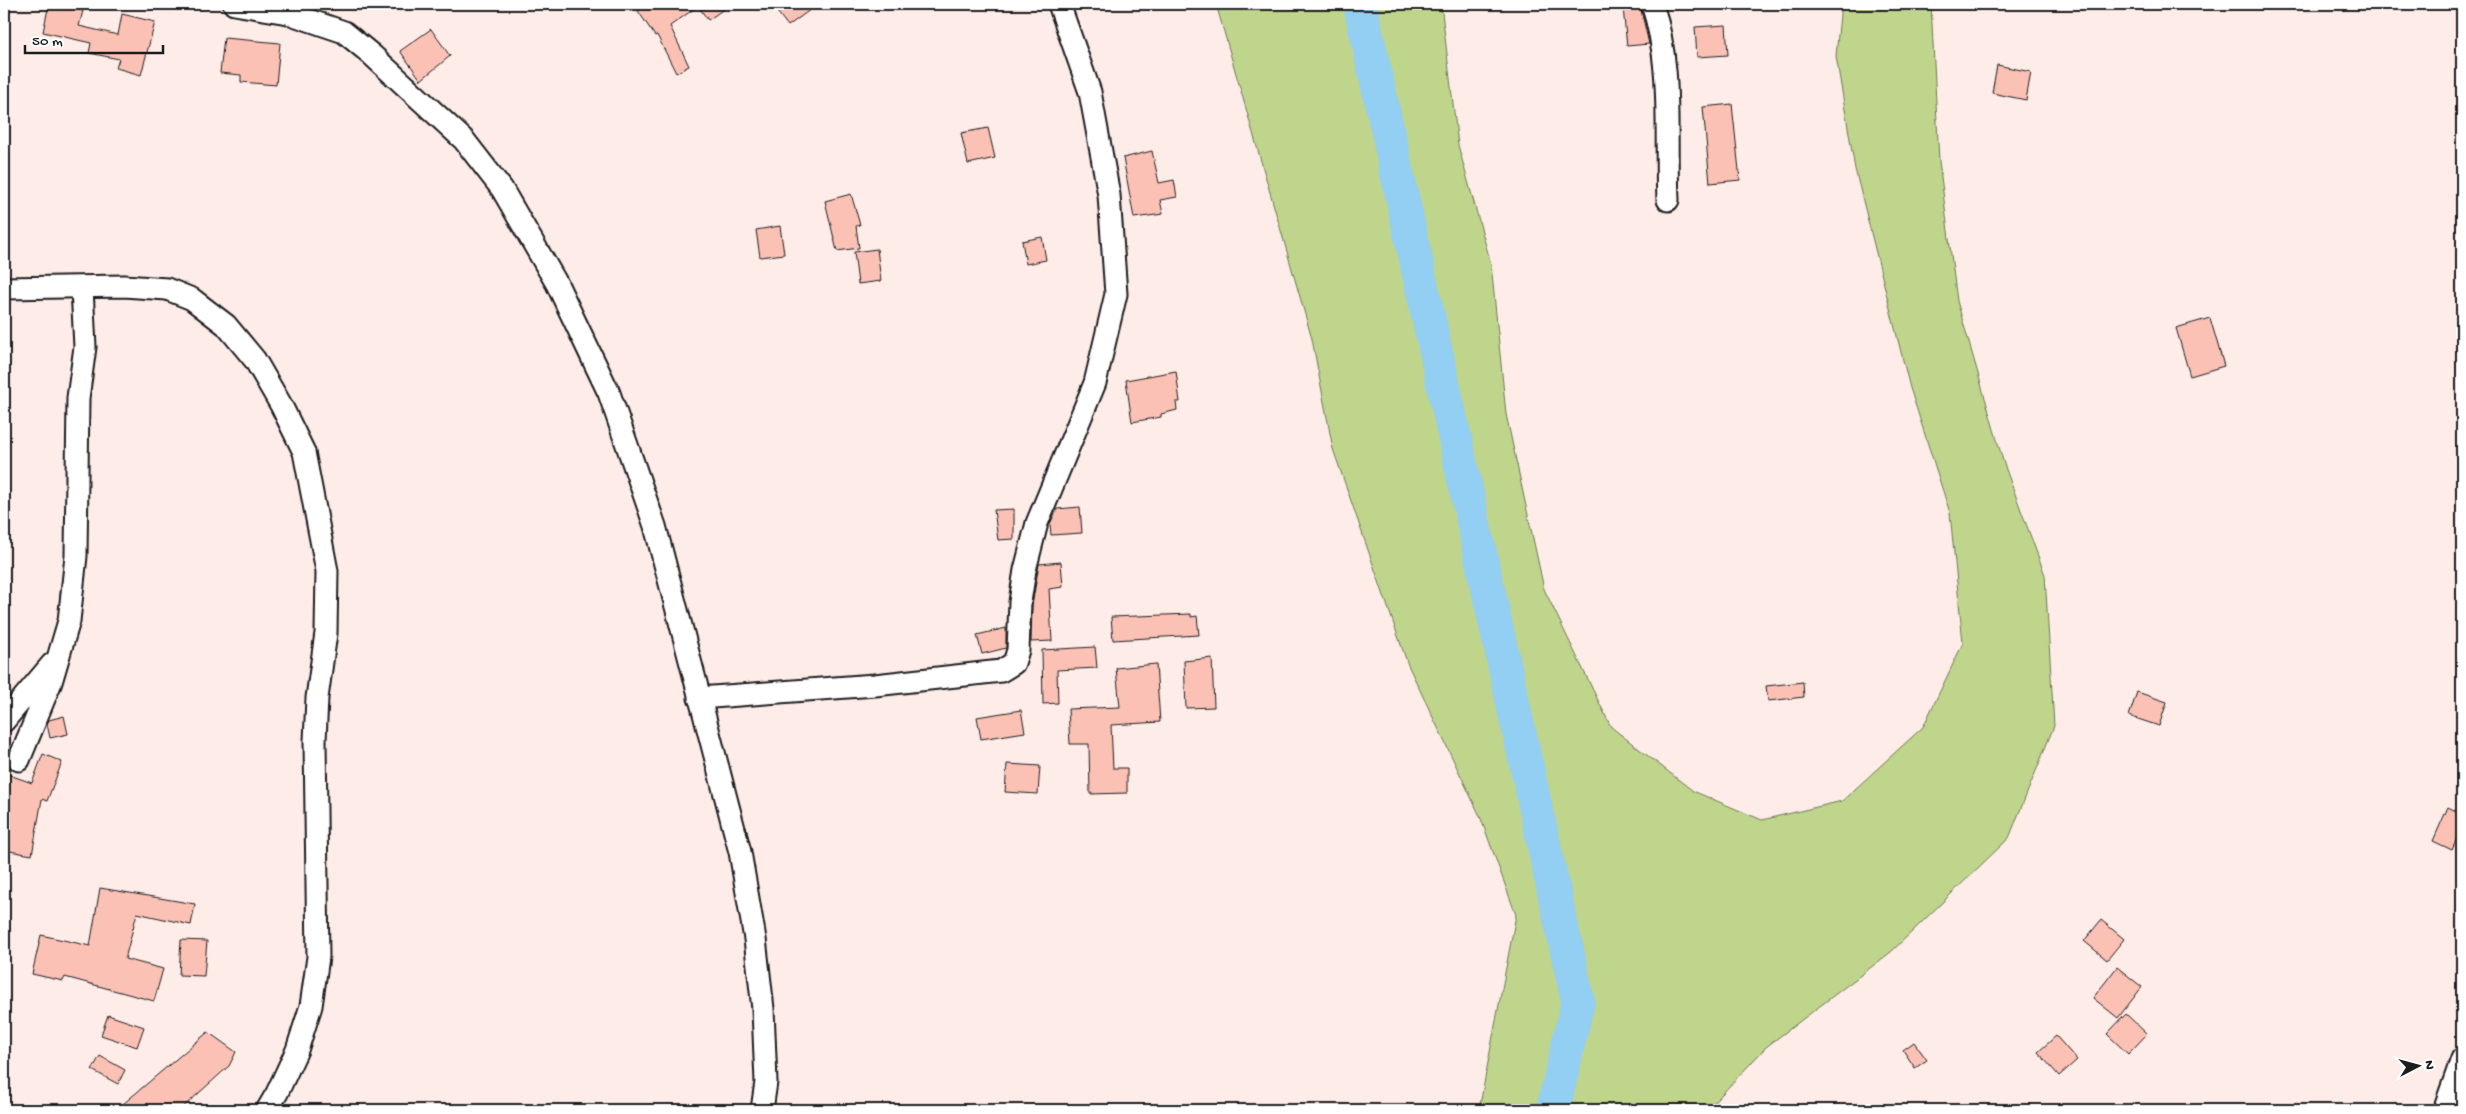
<svg xmlns="http://www.w3.org/2000/svg" width="2466" height="1114" viewBox="0 0 2466 1114" font-family="'Gochi Hand',sans-serif">
	<style>
		.green { fill: #bfd58c; stroke: #6e7854 }
		.lines { fill: none; stroke-linecap: round; stroke-linejoin: round }
		.river { stroke: #93cef3; stroke-width: 34 }
		.building { fill: #fcc1b5; stroke: #1c1c1c }
		.minor-casing { stroke: #1c1c1c; stroke-width: 25 }
		.minor { stroke: #fff; stroke-width: 21 }
	</style>
	<rect width="100%" height="100%" fill="#feece9"/>
	<filter id="ink" filterUnits="userSpaceOnUse"><feTurbulence type="fractalNoise" baseFrequency=".02" numOctaves="2"/><feDisplacementMap in="SourceGraphic" scale="10" xChannelSelector="R" yChannelSelector="G"/><feConvolveMatrix kernelMatrix="1 2 1 2 8 2 1 2 1" color-interpolation-filters="sRGB"/></filter>
	<g filter="url(#ink)">
		<path class="green" d="M1216,4H1441L1458,145L1491,264L1506,414L1544,589L1611,727L1693,791L1762,820L1842,801L1923,727L1963,643L1950,513L1910,388L1855,169L1836,56L1841,4H1931L1939,161L1957,301L2004,464L2045,575L2054,726L2009,838L1891,952L1766,1047L1707,1110H1479L1516,915L1480,816L1408,665L1333,449L1312,339Z"/>
		<g class="lines">
			<path class="river" d="M1360,4L1578,1001L1553,1110"/>
		</g>
		<g class="building">
			<path d="M49,4L83,11L79,26L118,35L122,14L155,22L141,75L116,68L119,59L89,53L91,43L43,32Z"/>
			<path d="M648,4H731L708,20L698,6L670,26L689,66L676,73L657,35L655,36L638,11Z"/>
			<path d="M771,4H818L788,26Z"/>
			<path d="M1640,6L1649,44L1627,46L1623,8Z"/>
			<path d="M1726,25L1728,55L1697,57L1695,27Z"/>
			<path d="M431,29L450,56L421,80L400,51Z"/>
			<path d="M224,38L280,43L276,85L241,82V75L220,73Z"/>
			<path d="M1997,65L2031,72L2026,100L1992,93Z"/>
			<path d="M1732,104L1740,180L1710,183L1703,107Z"/>
			<path d="M988,128L995,158L968,164L961,133Z"/>
			<path d="M1152,151L1159,183L1174,180L1177,197L1160,200L1163,214L1134,218L1123,158Z"/>
			<path d="M851,194L860,225L856,226L859,248L837,251L825,201Z"/>
			<path d="M780,226L784,254L760,257L756,230Z"/>
			<path d="M1042,237L1046,260L1026,264L1022,241Z"/>
			<path d="M877,249L881,281L858,284L854,252Z"/>
			<path d="M2210,318L2224,366L2190,376L2176,328Z"/>
			<path d="M1176,371L1180,402H1176L1177,410L1161,414V417L1132,422L1126,380Z"/>
			<path d="M1080,507L1082,533L1051,535L1050,524L1057,509Z"/>
			<path d="M1014,509V539L998,540L994,510Z"/>
			<path d="M1061,562L1063,587L1049,589L1052,641L1031,642L1032,606L1039,564Z"/>
			<path d="M1191,614V617L1197,616L1199,635L1113,640L1111,617Z"/>
			<path d="M1006,628V648L982,654L977,635Z"/>
			<path d="M1095,647L1097,668L1057,670L1058,703L1043,704L1042,650Z"/>
			<path d="M1212,658L1214,707L1186,708L1184,661Z"/>
			<path d="M1156,664L1160,722L1111,725L1113,768H1127V793L1090,794L1089,744H1070L1068,709L1120,707L1116,668Z"/>
			<path d="M1803,682L1804,697L1768,701L1766,686Z"/>
			<path d="M2137,692L2167,702L2159,726L2129,716Z"/>
			<path d="M1021,710L1025,732L981,739L977,717Z"/>
			<path d="M64,716L68,734L50,738L47,724L49,720Z"/>
			<path d="M43,754L62,762L47,801L42,799L32,855L4,850V773L32,783Z"/>
			<path d="M1007,764L1040,766L1038,794L1005,792Z"/>
			<path d="M2448,807L2462,814V827L2452,850L2433,841Z"/>
			<path d="M100,888L195,904L191,925L137,913L125,959L163,969L154,1001L65,977L63,981L32,974L41,935L90,946Z"/>
			<path d="M2101,920L2124,939L2107,960L2084,941Z"/>
			<path d="M181,940L207,941L204,976L179,975Z"/>
			<path d="M2117,967L2142,987L2118,1018L2093,998Z"/>
			<path d="M2126,1014L2147,1034L2128,1054L2107,1034Z"/>
			<path d="M108,1015L144,1027L137,1047L101,1035Z"/>
			<path d="M208,1032L236,1052L229,1066L180,1110H116Z"/>
			<path d="M2056,1036L2077,1060L2059,1076L2038,1052Z"/>
			<path d="M1914,1042L1927,1060L1915,1068L1903,1050Z"/>
			<path d="M100,1056L125,1070L118,1084L92,1070Z"/>
		</g>
		<g class="lines">
			<g class="minor-casing">
				<g id="minor">
					<path d="M234,4L288,13L344,32L372,55L464,140L502,189L557,284L609,393L655,526L740,852L755,939L763,1009L766,1082L762,1110"/>
					<path d="M1652,4C1673,66 1665,135 1668,200"/>
					<path d="M4,288L124,286L167,289L192,299L226,325L255,360L281,405L304,452L327,571L326,633L317,698L315,741L318,957L311,1006L297,1050L277,1093L267,1110"/>
					<path d="M699,698L875,685L1001,671L1014,663L1018,650L1020,602L1025,570L1037,523L1095,383L1116,294L1109,195L1090,92L1059,4"/>
					<path d="M4,721L52,664"/>
					<path d="M19,760L51,682L69,621L76,556L78,398L85,347L82,288"/>
					<path d="M2444,1110L2462,1059"/>
				</g>
			</g>
			<use href="#minor" class="minor"/>
		</g>
	</g>
	<rect width="2466" height="1114" fill="none" stroke="#fff" stroke-width="20"/>
	<rect x="10" y="10" width="2446" height="1094" fill="none" stroke="#1c1c1c" stroke-width="2" filter="url(#ink)"/>
	<g transform="translate(2418 1066) rotate(84)" stroke="#ffffff" stroke-width="4" paint-order="stroke">
	<path d="M0-4L9 19L0 12L-9 19Z" fill="#1c1c1c"/>
	<text y="-8" font-size="14" font-weight="bold" text-anchor="middle" fill="#1c1c1c">N</text>
	</g>
	<path d="M25 45v8h138v-8" fill="none" stroke="#1c1c1c" stroke-width="2.5"/>
	<text x="32" y="45" font-size="15" fill="#1c1c1c" stroke="#ffffff" stroke-width="4" paint-order="stroke">50 m</text>
</svg>
